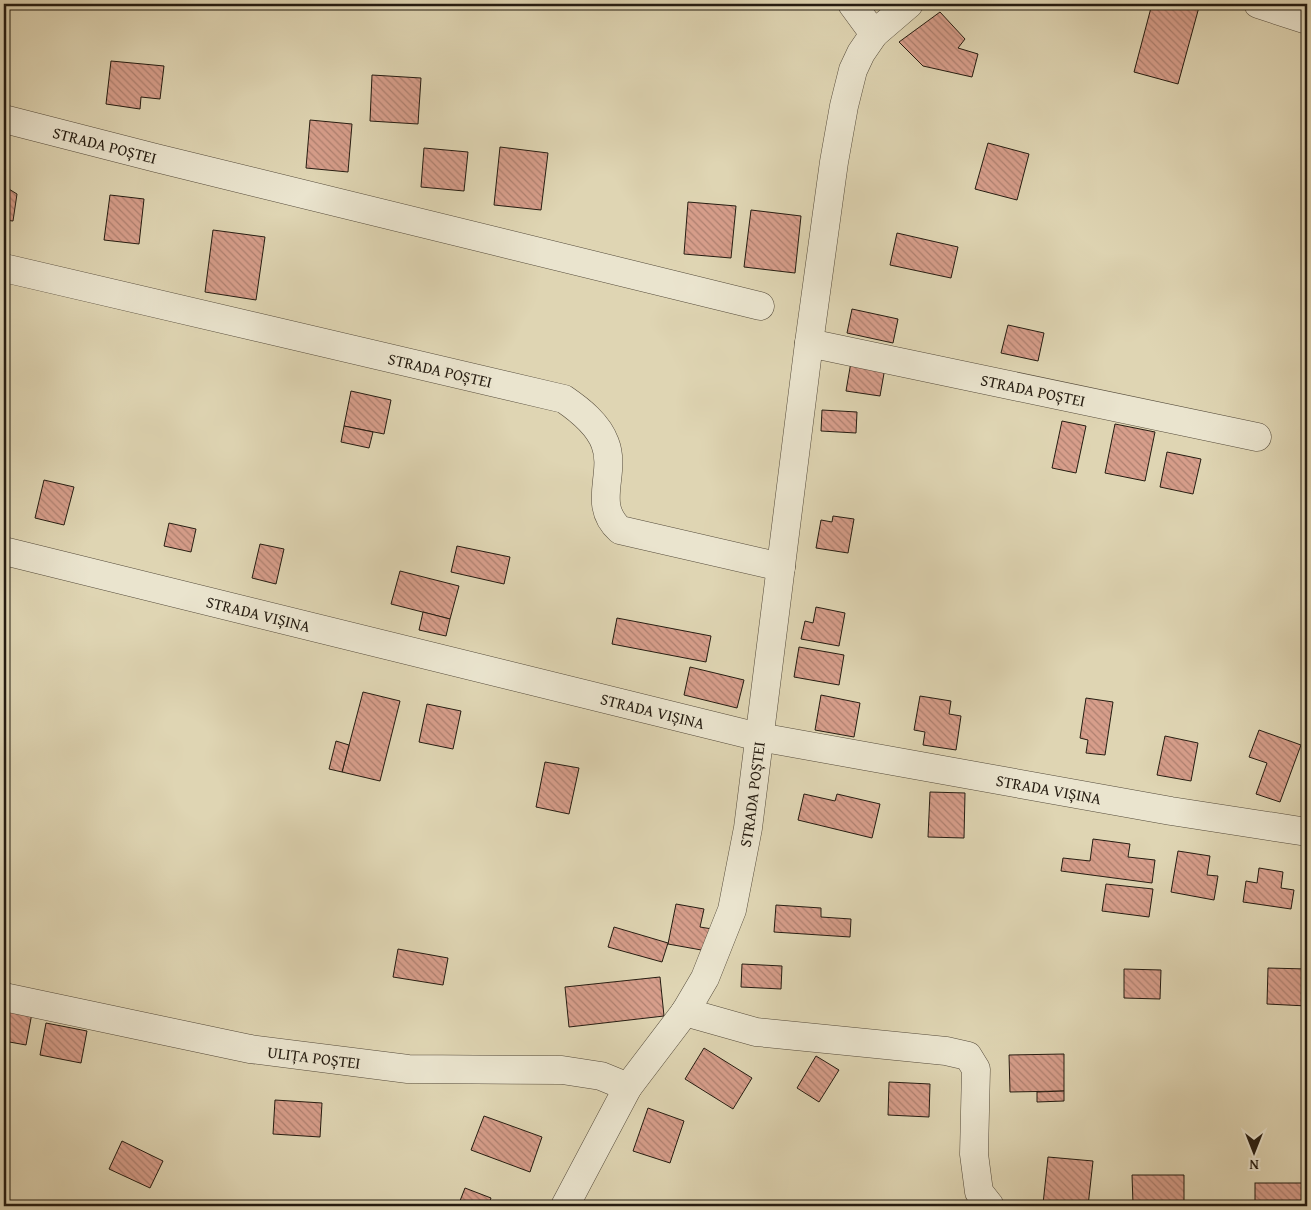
<svg xmlns="http://www.w3.org/2000/svg" width="1311" height="1210" viewBox="0 0 1311 1210" font-family="'Gentium Book Plus',serif">
	<style>
		.building { fill: url(#building-back-hatch); stroke: #251c11 }
		.lines { fill: none; stroke-linecap: round; stroke-linejoin: round }
		.street-casing { stroke: #544a3a; stroke-width: 29 }
		.street { stroke: #eae4ce; stroke-width: 28 }
		.labels { text-anchor: middle; dominant-baseline: central; stroke-width: 4; stroke-linejoin: round; paint-order: stroke }
		.street-label { font-size: 16px; fill: #251c11; stroke: #eae4ce }
	</style>
	<defs>
		<pattern id="building-back-hatch" width="6" height="6" patternUnits="userSpaceOnUse" patternTransform="scale(1.25)"><rect width="6" height="6" fill="#d79e8b"/><path d="M-1 5l2 2M0 0l6 6M5-1l2 2" fill="none" stroke="#ae8070"/></pattern>
	</defs>
	<rect width="100%" height="100%" fill="#dfd5b3"/>
	<filter id="stains"><feTurbulence type="fractalNoise" baseFrequency=".004" numOctaves="4"/><feColorMatrix values="0 0 0 0 .2 0 0 0 0 .09 0 0 0 0 .02 0 0 0 .5 -.17"/></filter>
	<radialGradient id="worn" r=".72"><stop offset=".6" stop-color="#630" stop-opacity="0"/><stop offset="1" stop-color="#630" stop-opacity=".3"/></radialGradient>
	<g class="building">
		<path d="M1152,4H1188L1199,7L1178,84L1134,72Z"/>
		<path d="M940,12L965,39L958,48L978,54L972,77L923,66L899,42Z"/>
		<path d="M111,61L164,66L160,99L141,97L140,109L106,104Z"/>
		<path d="M372,75L421,78L418,124L370,121Z"/>
		<path d="M310,120L352,124L348,172L306,168Z"/>
		<path d="M988,143L1029,154L1017,200L975,189Z"/>
		<path d="M500,147L548,153L541,210L494,205Z"/>
		<path d="M424,148L468,152L464,191L421,187Z"/>
		<path d="M4,186L17,194L13,221L4,220Z"/>
		<path d="M110,195L144,199L139,244L104,240Z"/>
		<path d="M688,202L736,206L731,258L684,254Z"/>
		<path d="M751,210L801,216L795,273L744,267Z"/>
		<path d="M213,230L265,237L256,300L205,292Z"/>
		<path d="M897,233L958,247L951,278L890,265Z"/>
		<path d="M852,309L898,319L893,343L847,333Z"/>
		<path d="M1008,325L1044,333L1038,361L1001,353Z"/>
		<path d="M852,356L886,362L880,396L846,391Z"/>
		<path d="M351,391L391,400L384,434L344,426Z"/>
		<path d="M822,410L857,412L856,433L821,431Z"/>
		<path d="M1062,421L1086,426L1076,473L1052,468Z"/>
		<path d="M1115,424L1155,432L1145,481L1105,473Z"/>
		<path d="M344,426L373,432L369,448L341,442Z"/>
		<path d="M1167,452L1201,459L1193,494L1160,487Z"/>
		<path d="M44,480L74,487L64,525L35,518Z"/>
		<path d="M833,516L854,519L848,553L816,548L821,520L832,522Z"/>
		<path d="M169,523L196,529L191,552L164,546Z"/>
		<path d="M260,544L284,549L276,584L252,578Z"/>
		<path d="M457,546L510,557L504,584L451,572Z"/>
		<path d="M400,571L459,586L450,619L391,604Z"/>
		<path d="M816,607L845,613L839,646L801,639L805,621L813,623Z"/>
		<path d="M423,612L450,619L446,636L419,630Z"/>
		<path d="M617,618L711,636L706,662L612,644Z"/>
		<path d="M799,647L844,655L839,685L794,677Z"/>
		<path d="M690,667L744,680L737,708L684,695Z"/>
		<path d="M363,692L400,701L380,781L342,772Z"/>
		<path d="M821,695L860,703L854,737L815,730Z"/>
		<path d="M920,696L951,701L949,714L961,716L956,750L923,745L925,732L914,730Z"/>
		<path d="M1086,698L1113,702L1105,755L1086,753L1088,740L1080,738Z"/>
		<path d="M427,704L461,711L453,749L419,742Z"/>
		<path d="M1259,730L1301,745L1280,802L1256,794L1267,763L1249,757Z"/>
		<path d="M1165,736L1198,743L1191,781L1157,775Z"/>
		<path d="M336,741L349,745L342,772L329,769Z"/>
		<path d="M545,762L579,768L569,814L536,807Z"/>
		<path d="M930,792L965,793L964,838L928,837Z"/>
		<path d="M804,794L835,801L837,794L880,804L872,838L798,820Z"/>
		<path d="M1093,839L1130,844L1128,857L1155,860L1152,883L1061,871L1063,858L1090,861Z"/>
		<path d="M1178,851L1210,856L1207,875L1218,876L1214,900L1171,892Z"/>
		<path d="M1259,868L1283,872L1281,888L1294,890L1291,909L1243,902L1246,881L1257,883Z"/>
		<path d="M1106,884L1153,889L1149,917L1102,911Z"/>
		<path d="M676,904L704,909L700,927L712,929L707,951L668,944Z"/>
		<path d="M776,905L821,908V917L851,919L850,937L774,932Z"/>
		<path d="M614,927L668,943L662,962L608,947Z"/>
		<path d="M398,949L448,958L443,985L393,977Z"/>
		<path d="M742,964L782,966L781,989L741,987Z"/>
		<path d="M1268,968L1307,969V1006L1267,1004Z"/>
		<path d="M1124,969L1161,970L1160,999L1124,998Z"/>
		<path d="M660,977L664,1016L569,1027L565,987Z"/>
		<path d="M4,1007L32,1013L26,1045L4,1041Z"/>
		<path d="M46,1023L87,1031L81,1063L40,1055Z"/>
		<path d="M704,1048L752,1078L733,1109L685,1079Z"/>
		<path d="M1064,1054V1091L1010,1092L1009,1055Z"/>
		<path d="M816,1056L839,1070L819,1102L797,1088Z"/>
		<path d="M889,1082L930,1084L929,1117L888,1115Z"/>
		<path d="M1064,1091V1101L1037,1102V1092Z"/>
		<path d="M275,1100L322,1103L320,1137L273,1134Z"/>
		<path d="M648,1108L684,1121L670,1163L633,1151Z"/>
		<path d="M484,1116L542,1137L530,1172L471,1150Z"/>
		<path d="M122,1141L163,1161L150,1188L109,1169Z"/>
		<path d="M1048,1157L1093,1161L1088,1206L1043,1204Z"/>
		<path d="M1132,1175H1184V1203L1133,1204Z"/>
		<rect x="1255" y="1183" width="52" height="23"/>
		<path d="M465,1188L491,1198L488,1206H458Z"/>
	</g>
	<g class="lines">
		<g class="street-casing">
			<g id="street">
				<path d="M852,4L874,34"/>
				<path d="M1258,4L1307,20"/>
				<path id="s1" d="M4,119L156,158L760,306"/>
				<path id="s2" d="M4,268L564,399C580,410 598,424 605,443C617,474 591,504 620,530L781,567"/>
				<path id="s3" d="M809,343L1257,437"/>
				<path id="s4" d="M4,551L759,737L1171,811L1307,832"/>
				<path id="s5" d="M4,997L250,1049L408,1069L562,1070L601,1076L628,1087"/>
				<path d="M685,1012L756,1032L946,1051L968,1056L976,1069L974,1154L979,1192L990,1206"/>
				<path id="s6" d="M565,1206L628,1087L685,1012L705,978L732,910L748,828L809,343L834,162L844,106L853,70L861,53L874,34L909,4"/>
			</g>
		</g>
		<use href="#street" class="street"/>
	</g>
	<g class="labels">
		<g class="street-label">
			<text stroke="none"><textPath href="#s1" startOffset="104">STRADA POȘTEI</textPath></text>
			<text stroke="none"><textPath href="#s2" startOffset="448">STRADA POȘTEI</textPath></text>
			<text stroke="none"><textPath href="#s3" startOffset="229">STRADA POȘTEI</textPath></text>
			<text stroke="none"><textPath href="#s4" startOffset="262">STRADA VIȘINA</textPath></text>
			<text stroke="none"><textPath href="#s4" startOffset="668">STRADA VIȘINA</textPath></text>
			<text stroke="none"><textPath href="#s4" startOffset="1072">STRADA VIȘINA</textPath></text>
			<text stroke="none"><textPath href="#s6" startOffset="459">STRADA POȘTEI</textPath></text>
			<text stroke="none"><textPath href="#s5" startOffset="316">ULIȚA POȘTEI</textPath></text>
		</g>
	</g>
	<rect width="1311" height="1210" fill="none" stroke="#dfd5b3" stroke-width="20"/>
	<rect x="5" y="5" width="1301" height="1200" fill="none" stroke="#251c11" stroke-width="2.5"/>
	<rect x="10" y="10" width="1291" height="1190" fill="none" stroke="#251c11"/>
	<g transform="translate(1254 1152) rotate(180)" stroke="#eae4ce" stroke-width="4" paint-order="stroke">
	<path d="M0-4L9 19L0 12L-9 19Z" fill="#251c11"/>
	<text y="-8" font-size="14" font-weight="bold" text-anchor="middle" fill="#251c11">N</text>
	</g>
	<rect width="100%" height="100%" filter="url(#stains)"/>
	<rect width="100%" height="100%" fill="url(#worn)"/>
</svg>
